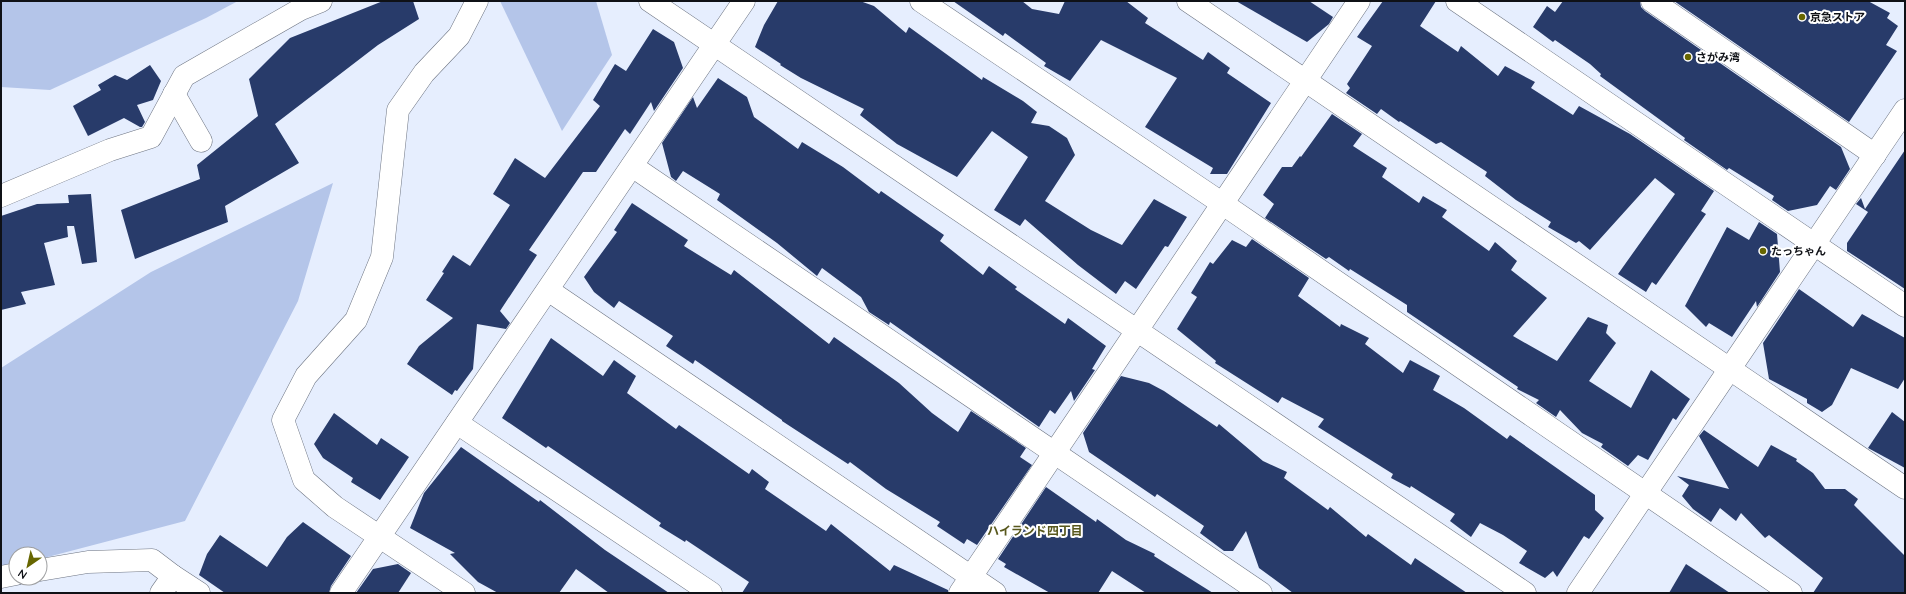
<svg xmlns="http://www.w3.org/2000/svg" width="1906" height="594" viewBox="0 0 1906 594" font-family="Quicksand,'Noto Sans JP',sans-serif">
	<style>
		.green { fill: #b4c5e9 }
		.building { fill: #283b6a }
		.lines { fill: none; stroke-linecap: round; stroke-linejoin: round }
		.minor-casing { stroke: #6e7583; stroke-width: 23 }
		.minor { stroke: #fff; stroke-width: 22 }
		.poi-dot { fill: #676600; stroke: #fff; stroke-width: 1.5 }
		.labels { text-anchor: middle; dominant-baseline: central; stroke-width: 4; stroke-linejoin: round; paint-order: stroke }
		.poi-label { font-size: 11px; font-weight: bold; fill: #0f1116; stroke: #fff; text-anchor: start }
		.neighbourhood-label { font-size: 12px; font-weight: bold; fill: #58581d; stroke: #fff }
	</style>
	<rect width="100%" height="100%" fill="#e6eefe"/>
	<g class="green">
		<path d="M1,1H238L206,18L50,90L1,87Z"/>
		<path d="M500,1H596L612,55L562,131Z"/>
		<path d="M333,183L298,301L185,521L40,559V554H16V566L1,570V368L151,272Z"/>
	</g>
	<g class="building">
		<path d="M383,1H413L419,19L378,45L275,124L299,163L225,206L228,222L135,259L121,210L200,179L197,165L258,116L249,79L290,38Z"/>
		<path d="M778,1H860L874,6L906,33L909,27L982,80L983,77L1023,101L1037,112L1031,123L1049,126L1067,138L1075,155L1045,201L1091,230L1122,245L1154,199L1187,217L1168,247L1165,246L1136,289L1125,281L1116,294L1078,265L1025,219L1020,226L994,210L1028,157L992,131L957,177L897,144L860,115L864,109L801,78L780,65L781,64L755,47L764,25Z"/>
		<path d="M953,1H1022L1032,9L1059,14L1065,1H1126L1148,18L1145,23L1203,60L1208,52L1230,68L1227,73L1271,103L1227,174H1210L1213,168L1145,127L1177,78L1101,40L1070,81L1044,66L1046,63L1005,33L1003,36Z"/>
		<path d="M1236,1H1309L1333,17L1329,24L1307,42Z"/>
		<path d="M1383,1H1436L1420,26L1458,52L1461,46L1498,76L1505,66L1535,82L1531,88L1573,115L1579,106L1630,134L1714,191L1701,211L1706,214L1656,285L1652,282L1646,292L1618,274L1675,194L1655,178L1590,250L1579,241L1576,243L1548,227L1551,222L1516,200L1485,176L1487,172L1441,142L1436,144L1400,121L1399,122L1381,109L1377,114L1346,93L1350,88L1347,84L1372,46L1357,37Z"/>
		<path d="M1563,1H1640L1641,7L1645,11L1841,147L1850,169L1836,190L1830,186L1817,205L1788,211L1772,200L1774,196L1729,168L1727,170L1684,140L1685,138L1600,76L1601,74L1590,64L1555,40L1553,42L1533,27L1547,6L1555,12Z"/>
		<path d="M1674,1H1868L1890,13L1887,18L1898,26L1886,45L1897,51L1849,122Z"/>
		<path d="M653,29L674,42L683,68L654,111L651,102L630,134L625,129L596,172H583L529,250L537,255L500,311L510,323L506,329L477,324L473,369L457,391L455,390L452,395L407,364L419,346L453,318L426,300L444,273L442,272L453,255L470,266L510,205L493,194L515,158L545,178L600,106L593,100L615,64L626,71Z"/>
		<path d="M150,65L161,81L153,100L137,105L145,122L142,127H140L124,118L88,136L73,106L101,90L98,85L115,75L127,80Z"/>
		<path d="M718,78L747,97L754,117L798,149L802,142L843,167L879,194L881,191L944,235L940,241L983,275L989,266L1017,287L1015,289L1065,324L1068,318L1106,346L1092,369L1095,370L1074,401L1071,391L1055,414L1050,410L1039,427L890,322L889,325L869,312L861,297L822,268L817,276L777,243L717,200L720,194L683,171L676,181L671,177L662,143L693,97L697,108Z"/>
		<path d="M1332,114L1362,134L1353,146L1387,168L1382,177L1419,203L1423,196L1447,210L1442,217L1489,251L1495,242L1517,261L1511,270L1547,298L1513,336L1557,361L1588,317L1608,325L1606,333L1616,343L1589,381L1631,408L1651,370L1690,399L1676,420L1673,418L1648,460L1638,455L1628,466L1601,447L1603,444L1582,433L1560,410L1556,417L1536,403L1539,400L1517,389L1518,387L1407,312V305L1350,269L1349,271L1329,257L1326,259L1265,218L1274,204L1263,195L1282,167H1292L1300,156L1301,157Z"/>
		<path d="M1905,150V289L1847,251V243L1868,212L1856,204L1861,198L1865,209Z"/>
		<path d="M91,194L97,262L82,264L74,226H67L68,237L44,243L55,285L21,292L26,304L1,310V216L37,204L69,203L68,195Z"/>
		<path d="M632,203L688,240L684,246L731,275L734,270L829,344L834,337L899,383L932,413L958,432L971,411L1026,448L1020,457L1032,465L977,545L967,539L964,544L937,526L940,522L886,489L850,462L848,464L782,421V420L695,360L693,364L666,346L673,336L619,301L614,308L594,292L584,277L617,232L614,230Z"/>
		<path d="M1759,222L1777,234L1780,272L1757,307L1756,301L1732,337L1709,323L1706,327L1685,306L1727,227L1749,240Z"/>
		<path d="M1252,239L1309,278L1298,296L1340,327L1341,324L1369,338L1365,344L1403,373L1410,360L1440,376L1433,390L1464,408L1507,439L1510,435L1595,495V510L1604,518L1589,539L1584,536L1557,577L1553,571L1545,578L1519,563L1527,551L1503,535L1480,523L1471,537L1450,521L1455,514L1411,486L1410,488L1391,478L1393,474L1318,427L1324,419L1282,397L1278,403L1215,363L1216,361L1177,329L1197,297L1191,293L1210,262L1213,264L1232,240L1246,247Z"/>
		<path d="M1799,289L1853,327L1862,314L1905,338V378L1898,389L1851,368L1832,405L1822,412L1807,403V399L1769,379L1763,343Z"/>
		<path d="M551,338L603,376L614,360L636,376L627,393L676,429L679,425L749,474L752,469L769,482L765,489L826,531L831,524L890,571L894,565L948,590V593H742L749,582L686,540L685,542L659,526L661,523L548,446L546,448L502,418Z"/>
		<path d="M1121,376L1149,383L1164,391L1217,427L1219,424L1263,461L1287,472L1284,478L1328,510L1330,507L1366,537L1368,534L1411,565L1415,558L1467,593H1293L1259,568L1246,531L1233,551H1224L1200,533L1204,526L1157,494L1155,497L1089,452L1083,433Z"/>
		<path d="M1892,412L1905,422V468L1868,448Z"/>
		<path d="M334,413L377,445L381,438L409,457L380,500L351,482L353,478L323,458L314,444Z"/>
		<path d="M1704,430L1758,467L1771,445L1797,459L1796,461L1813,473L1825,489H1845L1858,499L1854,505L1905,556V593H1813L1823,578L1769,535L1765,538L1741,513L1736,521L1720,508L1711,522L1693,509L1682,496L1689,485L1677,476L1729,489L1699,436Z"/>
		<path d="M461,447L539,502L540,500L605,550L669,593H609L576,569L559,593H498L478,582L450,554L455,553L410,528L424,493Z"/>
		<path d="M1046,487L1096,522L1097,519L1126,540L1155,554L1154,556L1213,593H1146L1112,571L1098,593H1050L1004,567L1006,564L998,559Z"/>
		<path d="M303,522L351,556L331,586L329,593H225L199,575L207,554L220,535L267,567L287,537Z"/>
		<path d="M398,564L411,573L398,593H356L373,569Z"/>
		<path d="M1686,564L1730,593H1669Z"/>
	</g>
	<g class="lines">
		<g class="minor-casing">
			<g id="minor">
				<path d="M650,1L1525,593"/>
				<path d="M921,1L1223,204L1791,593"/>
				<path d="M1188,1L1905,488"/>
				<path d="M1457,1L1905,306"/>
				<path d="M1652,1L1875,155"/>
				<path d="M174,94L201,141"/>
				<path d="M632,166L1261,593"/>
				<path d="M1,196L110,150L151,137L184,76L301,9L321,1"/>
				<path d="M548,290L995,593"/>
				<path d="M457,423L711,593"/>
				<path d="M40,570L88,562L152,560L173,576"/>
				<path d="M1,577L16,574"/>
				<path d="M161,593L173,576L199,593"/>
				<path d="M341,593L744,1"/>
				<path d="M464,593L335,507L304,480L283,420L306,376L356,320L382,257L398,110L424,73L459,36L477,1"/>
				<path d="M960,593L1359,1"/>
				<path d="M1578,593L1905,110"/>
			</g>
		</g>
		<use href="#minor" class="minor"/>
	</g>
	<g class="poi-dot">
		<circle cx="1802" cy="17" r="4"/>
		<circle cx="1688" cy="57" r="4"/>
		<circle cx="1763" cy="251" r="4"/>
	</g>
	<g class="labels">
		<g class="poi-label">
			<text x="1810" y="17">京急ストア</text>
			<text x="1696" y="57">さがみ湾</text>
			<text x="1771" y="251">たっちゃん</text>
		</g>
		<g class="neighbourhood-label">
			<text x="1035" y="530">ハイランド四丁目</text>
		</g>
	</g>
	<rect width="1906" height="594" fill="none" stroke="#0f1116" stroke-width="4"/>
	<g transform="translate(28 566) rotate(214)"><circle r="19" fill="#ffffff" stroke="#9fa0a2"/>
	<path d="M0-3L7 15L0 10L-7 15Z" fill="#676600"/>
	<text y="-6" font-size="11" font-weight="bold" text-anchor="middle" fill="#0f1116">N</text>
	</g>
</svg>
